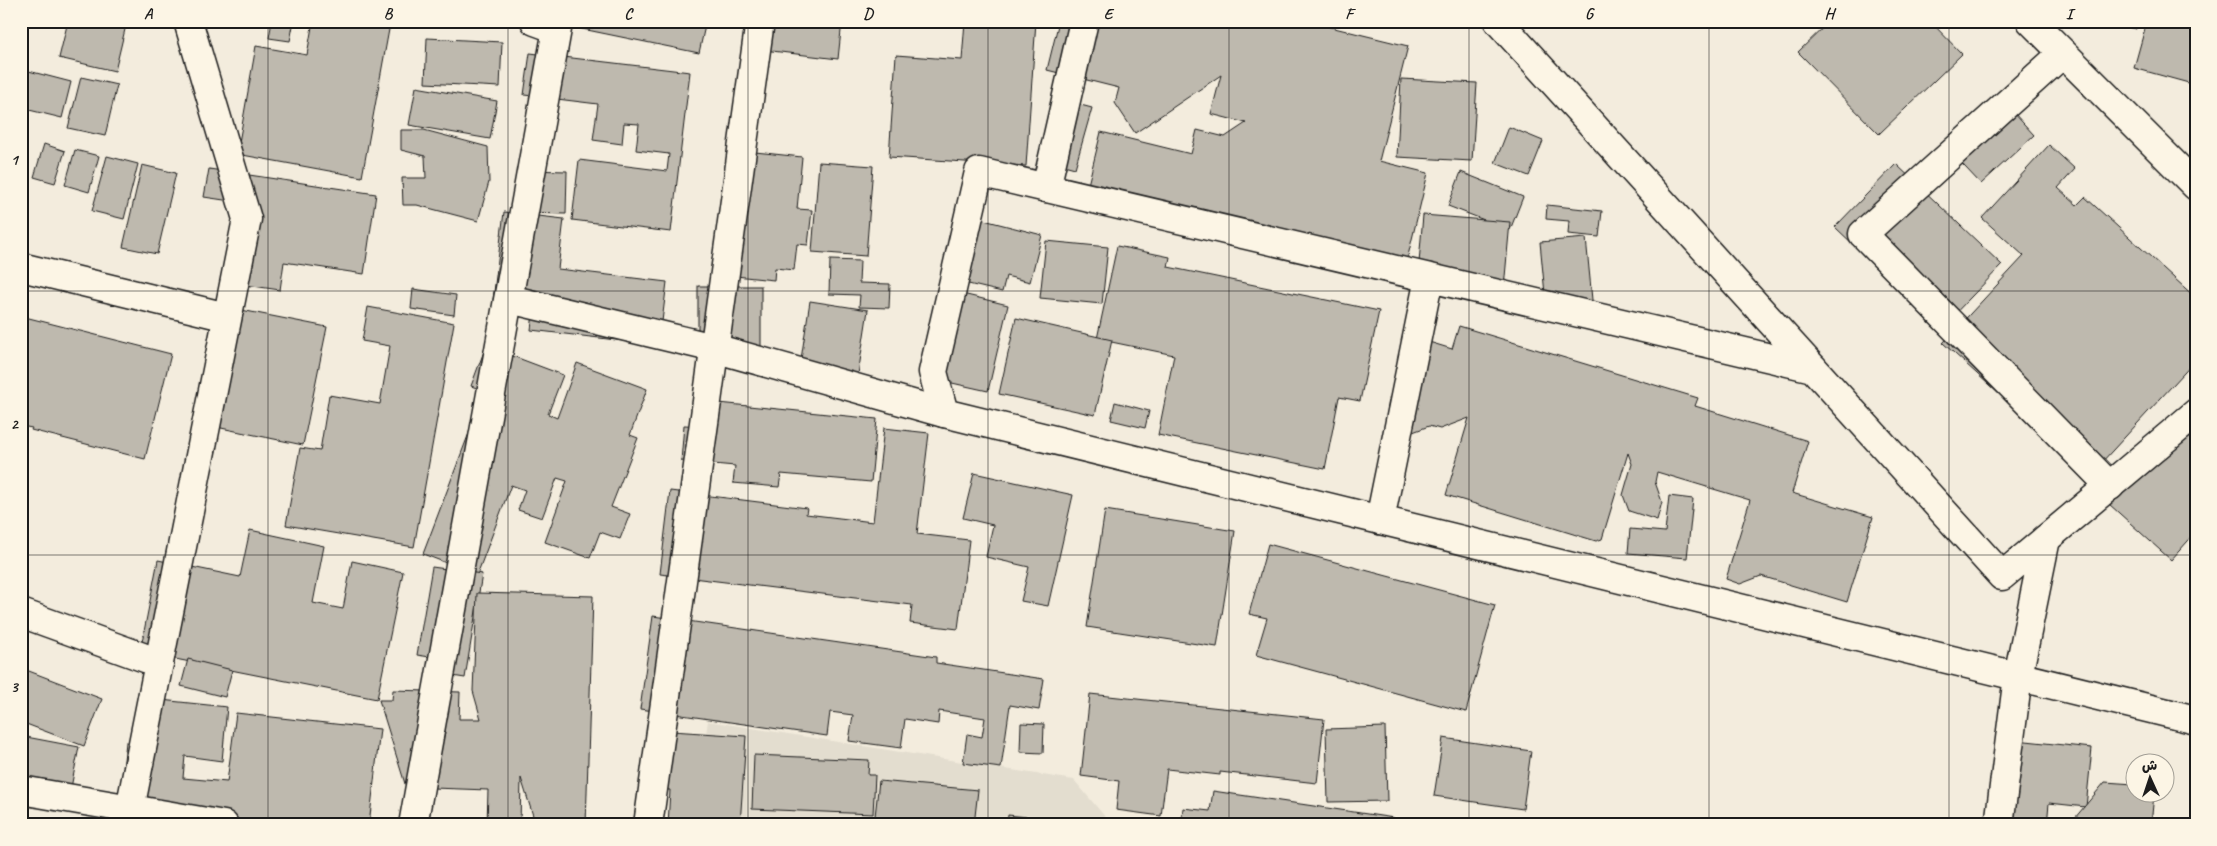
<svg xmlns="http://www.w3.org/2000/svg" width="2217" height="846" viewBox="0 0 2217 846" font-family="Caveat,'Playpen Sans Arabic',sans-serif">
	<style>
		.built { fill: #e3ddcf }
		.building { fill: #beb9ae; stroke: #1c1c1c }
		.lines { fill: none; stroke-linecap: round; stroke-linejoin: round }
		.minor-casing { stroke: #1c1c1c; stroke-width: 31 }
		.minor { stroke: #fcf5e5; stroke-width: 28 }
		.grid { fill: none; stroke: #1c1c1c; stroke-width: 1; stroke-opacity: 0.55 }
		.neatline { fill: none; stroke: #1c1c1c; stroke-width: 2 }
		.grid-label { font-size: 16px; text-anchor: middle; font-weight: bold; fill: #1c1c1c }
	</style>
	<rect width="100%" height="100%" fill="#f3ecdd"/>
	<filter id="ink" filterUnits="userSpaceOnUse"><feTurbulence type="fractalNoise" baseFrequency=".02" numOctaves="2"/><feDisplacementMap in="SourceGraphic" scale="10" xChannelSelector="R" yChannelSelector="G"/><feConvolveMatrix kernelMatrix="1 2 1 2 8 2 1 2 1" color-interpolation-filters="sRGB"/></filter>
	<g filter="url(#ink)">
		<path class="built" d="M708,721L1074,780L1112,825H692Z"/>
		<g class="building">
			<path d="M68,21H127L115,71L59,58Z"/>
			<path d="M272,21H294L290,41L269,38Z"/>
			<path d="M313,21H377L390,24L362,177L237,154L256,46L307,55Z"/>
			<path d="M558,21H706L699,53L558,24Z"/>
			<path d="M751,21H842L838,59L747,48Z"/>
			<path d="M965,21H1036L1026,166L889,157L896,55L962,60Z"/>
			<path d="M1059,21H1315L1320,22L1318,24L1408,46L1379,161L1428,173L1405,268L1088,185L1101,132L1191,154L1197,130L1225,137L1246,123L1211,114L1221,75L1135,133L1115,103L1119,88L1047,70Z"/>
			<path d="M1830,21H1930L1962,54L1879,134L1798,52Z"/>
			<path d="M2099,21H2138L2136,29Z"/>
			<path d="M2147,21H2196V85L2134,68Z"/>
			<path d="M427,38L502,42L500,87L425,83Z"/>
			<path d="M530,53L690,72L671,232L572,220L579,160L667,171L669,154L636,150L639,124L624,123L622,144L593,140L598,104L524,95Z"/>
			<path d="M21,69L71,82L62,118L21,108Z"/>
			<path d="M81,77L117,85L105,136L68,128Z"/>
			<path d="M1401,79L1477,83L1472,161L1397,157Z"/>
			<path d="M416,87L497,101L490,139L409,125Z"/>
			<path d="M1054,98L1092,108L1075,168L1038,158Z"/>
			<path d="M2003,101L2034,135L1981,184L1949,150Z"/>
			<path d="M1509,127L1543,141L1529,176L1495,163Z"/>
			<path d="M401,130H424L488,147L489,182L478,221L417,205H403L402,178H426L425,156L401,150Z"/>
			<path d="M44,144L65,151L55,183L34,177Z"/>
			<path d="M2049,145L2075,169L2058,188L2077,205L2085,197L2196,298V360L2089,476L1943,343L2024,256L1982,218Z"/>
			<path d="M75,150L99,156L89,192L65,185Z"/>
			<path d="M736,150L802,157L797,209L812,210L808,245L797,244L794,270L775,268L774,280L716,274Z"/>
			<path d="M107,156L138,164L124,219L92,211Z"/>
			<path d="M819,162L873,166L866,256L812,252Z"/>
			<path d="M1896,164L2002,265L1941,328L1835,227Z"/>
			<path d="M142,165L176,173L157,254L123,247Z"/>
			<path d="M209,169L376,194L364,274L284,262L280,290L232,283L244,203L204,197Z"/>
			<path d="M523,170L567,171L566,214L522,213Z"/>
			<path d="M1461,172L1523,197L1510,230L1448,206Z"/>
			<path d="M1547,205L1602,211L1599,237L1568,234L1569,221L1546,219Z"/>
			<path d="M504,212L564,219L558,269L667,282L659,345L531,330L534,305L493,300Z"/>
			<path d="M1423,215L1510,222L1503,299L1417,287Z"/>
			<path d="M976,218L1042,235L1030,282L1006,276L1002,292L960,282Z"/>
			<path d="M1586,238L1593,310L1547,315L1540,242Z"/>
			<path d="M1046,241L1108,247L1102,304L1040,298Z"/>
			<path d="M1117,246L1170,257L1168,267L1379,311L1360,401L1339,397L1325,469L1158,435L1174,355L1097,339Z"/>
			<path d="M830,260L860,261L859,283L890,284L889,308L859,307L860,295L829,294Z"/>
			<rect x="698" y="286" width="63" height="68"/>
			<path d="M413,289L456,295L454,315L411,309Z"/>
			<path d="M946,290L1008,305L988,391L925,377Z"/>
			<path d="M810,301L868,310L857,381L799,372Z"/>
			<path d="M221,306L327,327L303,445L197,423Z"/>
			<path d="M368,307L454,323L414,547L286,525L300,448L320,451L329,395L380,404L390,346L362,341Z"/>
			<path d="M21,316L171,354L145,459L31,430L32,428L21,426Z"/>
			<path d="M1016,318L1112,340L1095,415L999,394Z"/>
			<path d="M1459,326L1698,398L1695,406L1808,441L1792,493L1873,517L1847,602L1761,576L1740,584L1726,579L1750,500L1657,472L1655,482L1662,502L1657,520L1629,511L1623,495L1632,464L1628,453L1602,539L1596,541L1446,495L1469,418L1440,429L1429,426L1383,443L1416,338L1452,349Z"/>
			<path d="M486,346L563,375L548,414L557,418L577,363L647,389L630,435L638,438L611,507L630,514L620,539L600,532L590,558L545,542L567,481L557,478L542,518L518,510L525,490L511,485L477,575L423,554L485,391L471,386Z"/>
			<path d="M709,402L877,419L871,482L781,474L779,487L733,483L735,466L681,461L684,425L706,426Z"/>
			<path d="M1115,402L1149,411L1145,428L1111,420Z"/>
			<path d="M2196,409V532L2171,560L2109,504Z"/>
			<path d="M884,428L929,433L917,534L969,540L958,629L910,623L912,605L660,574L670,491L807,508L806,514L873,522Z"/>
			<path d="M974,473L1073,495L1048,606L1021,601L1029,567L986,557L993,525L963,518Z"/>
			<path d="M1669,496L1693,499L1687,558L1628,553L1630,529L1665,532Z"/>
			<path d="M1105,510L1235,531L1217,647L1087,627Z"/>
			<path d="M250,530L324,546L313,603L343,609L352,561L403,572L377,699L140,652L158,560L240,577Z"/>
			<path d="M1268,544L1495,605L1466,712L1256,655L1267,618L1249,614Z"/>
			<path d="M432,567L482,574L465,678L440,674L443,659L417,655Z"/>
			<path d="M477,593L593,596L586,825H536L521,778L520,825H487L488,790L406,787L379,700H392L393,690L460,692L459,719H481L473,691Z"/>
			<path d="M653,616L936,657V663L1044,679L1039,710L1010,705L1001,768L963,763L967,734L982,737L985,718L939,711L938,724L905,719L901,748L849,741L853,715L830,712L827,736L640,709Z"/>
			<path d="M188,659L232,670L225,697L181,686Z"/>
			<path d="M21,668L102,699L84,746L21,722Z"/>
			<path d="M1090,694L1324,719L1317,783L1220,772V775L1167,769L1161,816L1116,810L1119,781L1081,776Z"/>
			<path d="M142,698L227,707L222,761L185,756L183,778L227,782L236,713L380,729L369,825H135L117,823L126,742L137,744Z"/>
			<path d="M1021,723L1044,724L1043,753L1020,752Z"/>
			<path d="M1385,727L1387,801L1328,802L1326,729Z"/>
			<path d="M657,730L746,736L740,825H668L670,790L653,789Z"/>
			<path d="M21,736L79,747L68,803L21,794Z"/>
			<path d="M1443,738L1531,751L1523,809L1434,796Z"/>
			<path d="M2007,739L2092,748L2086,807L2049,803L2047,825H2008Z"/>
			<path d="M754,755L869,760L868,775H875L873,814L752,809Z"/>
			<path d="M879,781L978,790L974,825H874Z"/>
			<path d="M2105,782L2134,784V794H2154L2151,825H2069Z"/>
			<path d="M1213,791L1394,818L1393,825H1181L1183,808L1210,811Z"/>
			<path d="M1008,815L1057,820V825H1007Z"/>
		</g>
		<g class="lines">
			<g class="minor-casing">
				<g id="minor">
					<path d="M1498,21L1813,368"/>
					<path d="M2031,21L2196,186"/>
					<path d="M2062,54L1863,234L2110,486"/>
					<path d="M1046,188L1084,21"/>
					<path d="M21,267L227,317"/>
					<path d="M509,299L714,348L944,413"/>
					<path d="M2196,413L2002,576L1813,368L979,172L933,372L944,413L2196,720"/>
					<path d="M1380,520L1429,278"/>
					<path d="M21,613L159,663"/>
					<path d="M21,790L224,825"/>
					<path d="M123,825L130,809L247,219L188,21"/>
					<path d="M413,825L557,29L535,21"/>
					<path d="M648,825L760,21"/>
					<path d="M1999,825L2018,676L2046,539"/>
				</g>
			</g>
			<use href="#minor" class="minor"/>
		</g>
	</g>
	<path class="grid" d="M268,21V825M508,21V825M748,21V825M988,21V825M1229,21V825M1469,21V825M1709,21V825M1949,21V825M21,291H2196M21,555H2196"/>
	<rect width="2217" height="846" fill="none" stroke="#fcf5e5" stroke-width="55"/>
	<g transform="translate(2150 778) rotate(357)"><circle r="24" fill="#fcf5e5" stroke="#a29e95"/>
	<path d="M0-4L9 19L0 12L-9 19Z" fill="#1c1c1c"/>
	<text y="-8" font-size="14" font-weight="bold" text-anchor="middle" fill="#1c1c1c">ش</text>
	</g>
	<rect x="28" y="28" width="2162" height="790" class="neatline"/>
	<g class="grid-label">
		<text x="148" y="19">A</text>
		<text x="388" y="19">B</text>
		<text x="628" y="19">C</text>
		<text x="868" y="19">D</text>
		<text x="1108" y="19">E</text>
		<text x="1349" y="19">F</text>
		<text x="1589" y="19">G</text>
		<text x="1829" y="19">H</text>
		<text x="2069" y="19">I</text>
		<text x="14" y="165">1</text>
		<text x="14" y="429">2</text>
		<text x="14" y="692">3</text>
	</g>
</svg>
